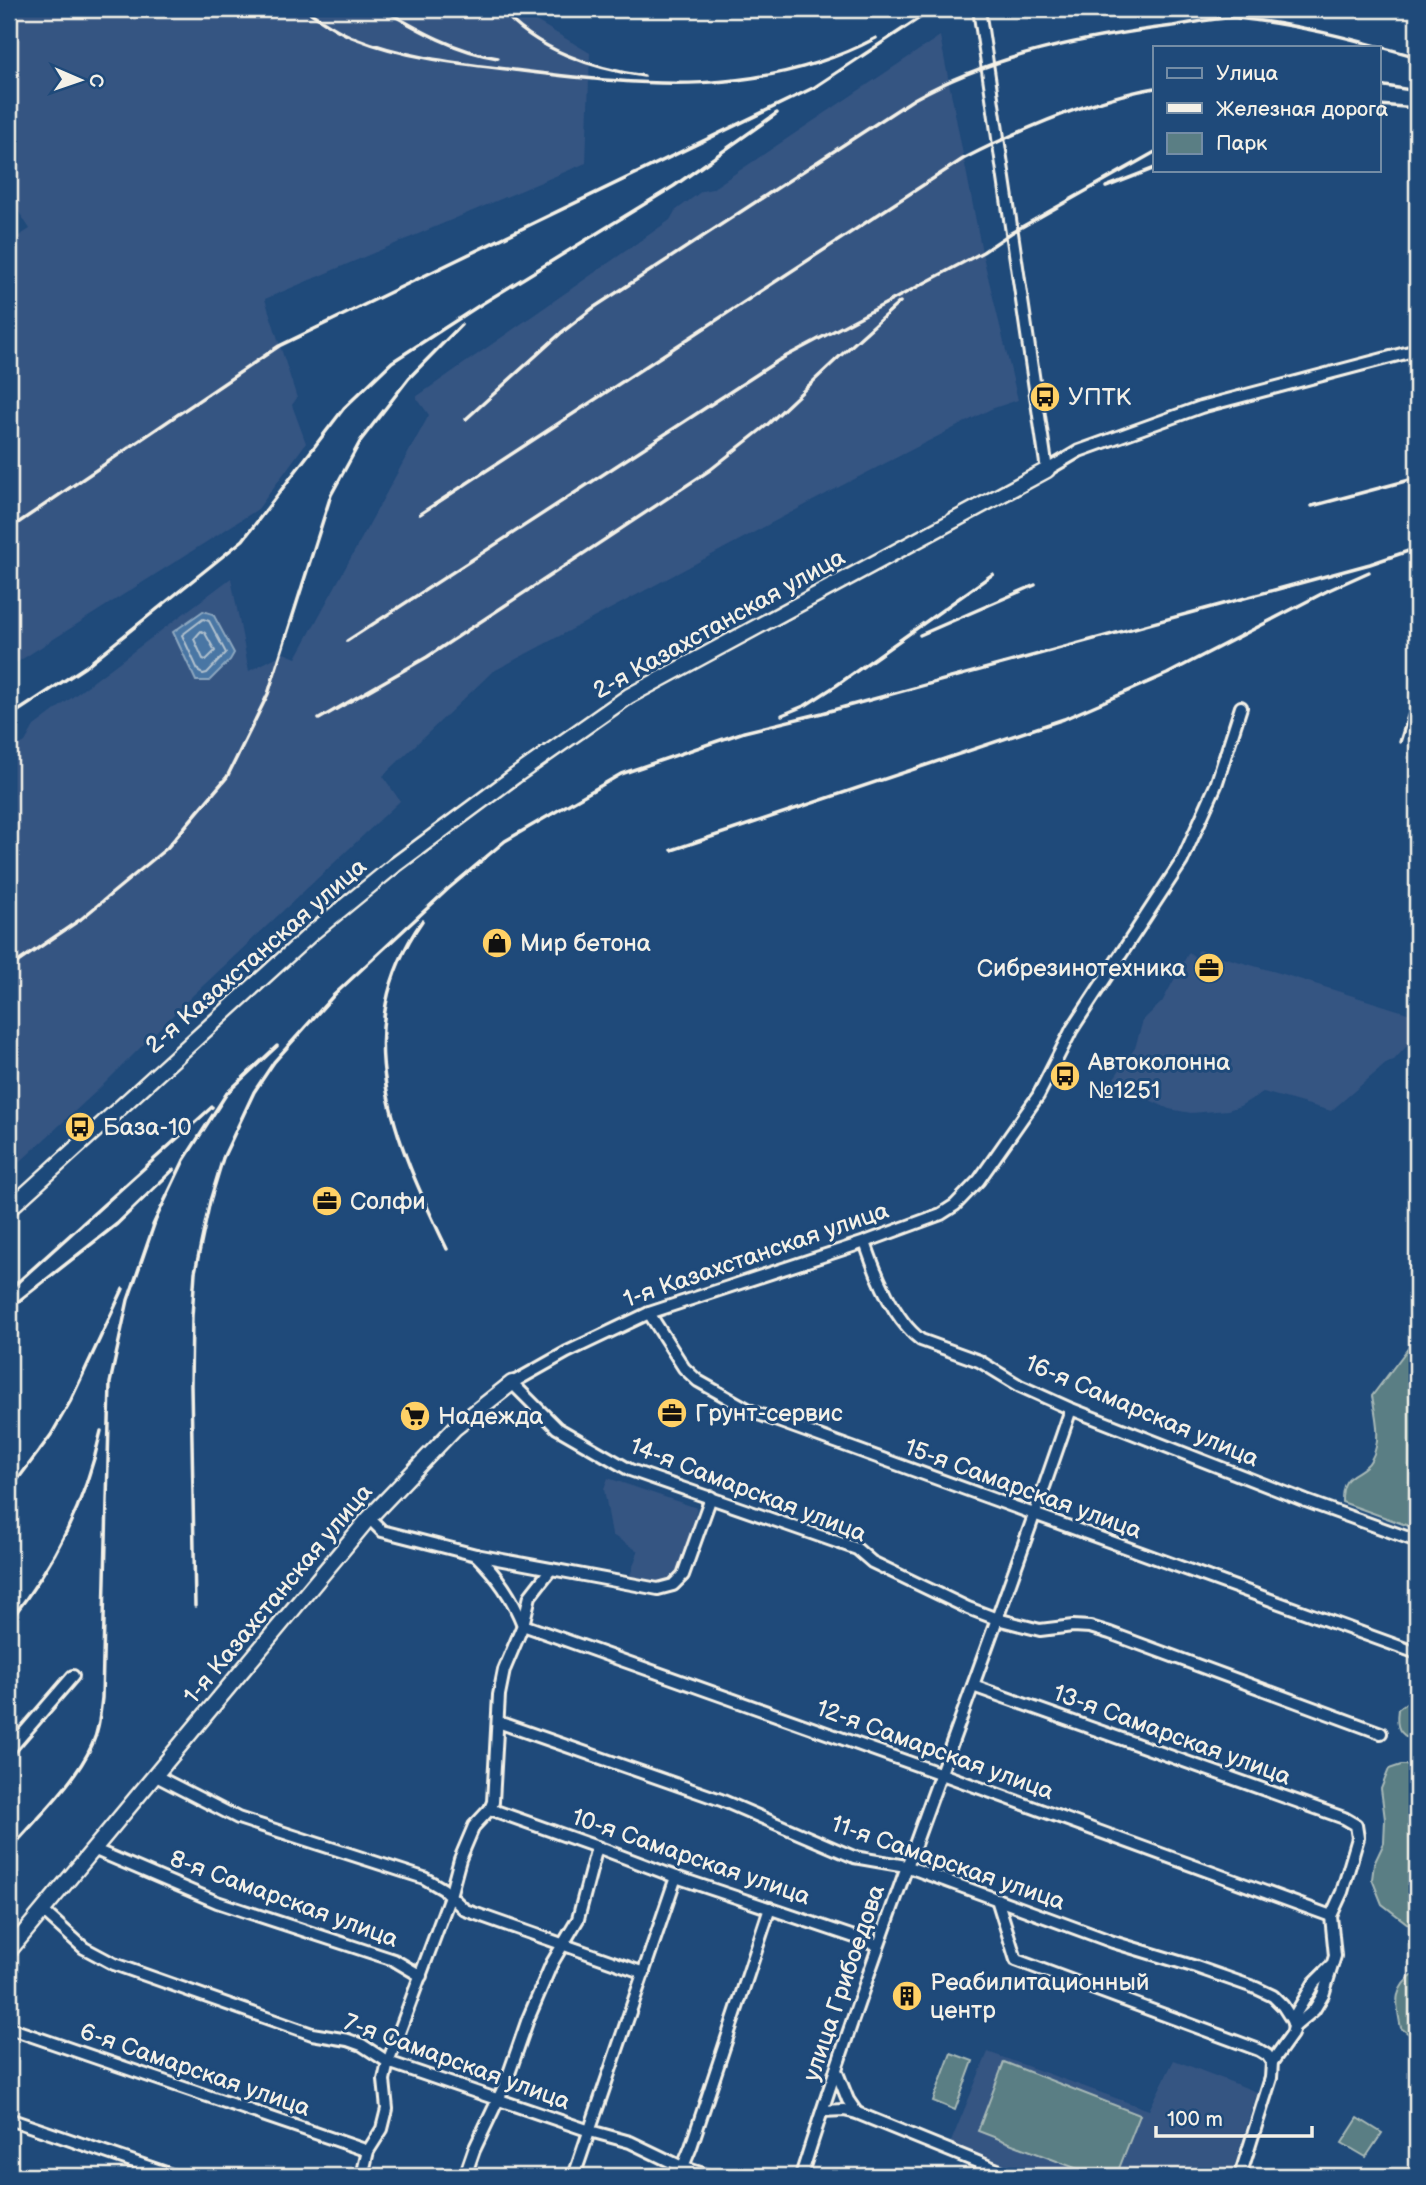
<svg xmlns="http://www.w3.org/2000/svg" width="1426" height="2185" viewBox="0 0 1426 2185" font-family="'Balsamiq Sans',sans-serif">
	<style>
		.built { fill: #345482 }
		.green { fill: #5a7e84; stroke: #a7b8b6; stroke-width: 2 }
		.water { fill: #4976a4; stroke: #8da7bf; stroke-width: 2 }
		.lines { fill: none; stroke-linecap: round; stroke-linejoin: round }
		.shore { stroke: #b0c0cd; stroke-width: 2 }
		.street-casing { stroke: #f4f1e8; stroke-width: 16 }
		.secondary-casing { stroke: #f4f1e8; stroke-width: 19 }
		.street { stroke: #1f4a7a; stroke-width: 10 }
		.secondary { stroke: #1f4a7a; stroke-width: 14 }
		.rail { stroke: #f4f1e8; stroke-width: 3.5 }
		.labels { text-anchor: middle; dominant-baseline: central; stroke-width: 6; stroke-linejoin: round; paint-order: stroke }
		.poi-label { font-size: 24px; fill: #f4f1e8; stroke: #1f4a7a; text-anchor: start }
		.street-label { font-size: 24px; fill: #f4f1e8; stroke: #1f4a7a }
	</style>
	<rect width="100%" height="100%" fill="#1f4a7a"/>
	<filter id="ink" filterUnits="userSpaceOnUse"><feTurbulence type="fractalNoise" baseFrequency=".0143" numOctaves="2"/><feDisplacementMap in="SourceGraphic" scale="14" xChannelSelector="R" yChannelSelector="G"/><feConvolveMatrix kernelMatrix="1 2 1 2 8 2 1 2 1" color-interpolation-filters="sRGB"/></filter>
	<g filter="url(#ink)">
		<g class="built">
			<path d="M9,9H516L590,53L586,163L265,299L297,398L292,405L306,443L258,509L16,663L9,646V242L30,229L9,197Z"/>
			<path d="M940,36L982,252L1018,400L991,409L841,486L492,672L383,776L400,801L190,998L100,1088L9,1172V751L25,742L34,726L231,578L249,671L284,653L296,658L429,415L416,397L670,220L675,211L702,191L712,189Z"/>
			<path d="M1198,950L1283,974L1417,1016V1035L1394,1060L1388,1062L1331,1111L1263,1092L1240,1106L1228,1110L1191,1113L1169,1109L1141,1096L1114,1078L1135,1048L1143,1020L1162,1002L1189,952L1196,958Z"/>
			<path d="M608,1478L697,1508L679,1573L672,1581L659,1583L630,1576L638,1551L612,1535L604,1489Z"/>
			<path d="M988,2052L1149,2110L1174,2060L1257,2092L1231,2176H1030L950,2144Z"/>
		</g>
		<g class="green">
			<path d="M1416,1338L1417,1339V1529L1342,1502C1341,1469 1362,1477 1371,1460C1382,1441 1376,1417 1372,1396Z"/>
			<path d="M1417,1695V1744C1400,1733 1395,1731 1398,1709Z"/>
			<path d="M1401,1765H1417V1931L1382,1904L1372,1879L1374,1864L1384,1843L1385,1819L1381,1789L1389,1769Z"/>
			<path d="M1417,1971V2040L1401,2028C1395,2001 1393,1988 1417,1971Z"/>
			<path d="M951,2053L973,2061L955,2110L933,2101Z"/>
			<path d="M1004,2062L1140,2115L1116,2176H1096L978,2131Z"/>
			<path d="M1358,2118L1382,2133L1366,2157L1342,2143Z"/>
		</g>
		<path class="water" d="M203,611L213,614L234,653L230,660L209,681H196L173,632Z"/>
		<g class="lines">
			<g class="shore">
				<path d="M203,619L209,621L226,653L207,673L203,674L199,672L182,635Z"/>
				<path d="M201,631L205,633L215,651L206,660L203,659L194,639Z"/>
			</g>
			<g class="street-casing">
				<g id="street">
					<path d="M979,9L1047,470L1079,451L1201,407L1417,350"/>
					<path d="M1241,707L1216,785L1182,861L1072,1029L1038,1096L979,1180L955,1205L941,1214L865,1242L649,1313L567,1352L512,1383L557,1428L630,1470L857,1549L872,1562L968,1608L997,1619L1040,1630L1073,1626L1090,1627L1110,1633L1381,1733"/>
					<path d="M865,1242C875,1273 894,1320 921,1340L979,1361L1020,1386L1071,1409L1306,1501L1417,1541"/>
					<path d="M649,1313L684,1368L698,1381L753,1412L1417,1653"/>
					<path d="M369,1518L382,1531L476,1555L658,1589L673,1585L683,1575L711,1497"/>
					<path d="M476,1555C498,1577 512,1597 523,1625L939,1773L1331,1916"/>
					<path d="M973,1686L1344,1818L1356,1825L1358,1838L1342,1892L1331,1916L1335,1956L1323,1995L1314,2010L1294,2027L1292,2034L1272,2062L1271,2078L1240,2176"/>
					<path d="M498,1722L721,1800L854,1857L906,1866L1113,1942L1196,1967L1256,1988L1273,1996L1283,2006L1292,2020L1294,2027"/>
					<path d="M9,1750L73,1676"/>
					<path d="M156,1776L238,1818L424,1878L443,1889L465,1910L644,1973"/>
					<path d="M490,1809L597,1847L676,1877L878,1945"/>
					<path d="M93,1849L217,1902L394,1960L421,1976"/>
					<path d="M997,1899L1016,1960L1259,2050L1267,2055L1272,2062"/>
					<path d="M43,1911L84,1948L114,1964L312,2034L348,2040L362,2045L388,2062L590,2131L630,2142L682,2167L710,2176"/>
					<path d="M1292,2020L1314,1983L1330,1967"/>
					<path d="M9,2028L368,2151"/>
					<path d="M836,2070L848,2100L857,2113"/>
					<path d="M822,2111L844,2110L857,2113L1012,2176"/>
					<path d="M9,2119L175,2176"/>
					<path d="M362,2176L368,2151L382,2129L387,2109L384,2080L388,2062L450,1896L460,1859L474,1826L490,1809L493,1802L499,1695L504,1670L523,1625L530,1596L551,1569"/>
					<path d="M465,2176L474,2150L505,2085L528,2019L552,1963L578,1919L597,1847"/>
					<path d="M574,2176L676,1877"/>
					<path d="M679,2176L691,2147L770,1908"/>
					<path d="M801,2176C883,1917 984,1666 1071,1409"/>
				</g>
			</g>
			<g class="secondary-casing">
				<g id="secondary">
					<path d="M9,1209L312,933L395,865L515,776L629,696L1047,470"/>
					<path d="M9,1951L369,1518L455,1428L512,1383"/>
				</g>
			</g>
			<use href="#street" class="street"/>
			<use href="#secondary" class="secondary"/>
			<g class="rail">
				<path d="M305,9C320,19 337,32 355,38C408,59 466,64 522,71C645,86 762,98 876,38"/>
				<path d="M383,9C418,30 457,52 498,58"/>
				<path d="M501,9C534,49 594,69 644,76"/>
				<path d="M1379,85L1417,91"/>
				<path d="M1379,105L1417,108"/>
				<path d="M1106,187L1155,168"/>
				<path d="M466,419L561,333L593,308L914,99C992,55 1085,37 1173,26C1193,23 1216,17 1236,18C1298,24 1357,40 1417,57"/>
				<path d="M1312,506L1417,478"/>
				<path d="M420,514L963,159C1022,129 1090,99 1155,88"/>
				<path d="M9,529L279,346L815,87L933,9"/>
				<path d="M920,635L1035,585"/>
				<path d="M347,641L779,360L983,252L1011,233L1155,152"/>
				<path d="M782,715L806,705L837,685L993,574"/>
				<path d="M9,717L85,667L243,540L344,408L392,362L480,305L674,186L777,113"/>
				<path d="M319,719L427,657L710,470L767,425L839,357L900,302"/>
				<path d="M1400,742L1417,687"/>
				<path d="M672,850L1064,719L1167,674L1329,590L1369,572"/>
				<path d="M422,921C345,1032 395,1141 447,1249"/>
				<path d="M9,968L81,919L167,848L227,777L268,694L331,495L361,440L409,378L461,325"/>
				<path d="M153,1225L184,1160L227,1093L277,1046"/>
				<path d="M9,1290L212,1107"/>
				<path d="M19,1301L117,1224L174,1169"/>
				<path d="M9,1491L51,1435L70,1402L123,1289"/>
				<path d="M195,1606L191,1385L192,1316L195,1272L210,1201L223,1158L254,1092L274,1062L334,995L448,889L505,841L621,774L744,732L822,713L1370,564L1417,548"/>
				<path d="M9,1622C55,1563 85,1504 101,1431"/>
				<path d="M9,1851C36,1819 75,1783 92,1745C99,1730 100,1714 102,1698L110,1383L128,1300L156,1219"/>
			</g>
		</g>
	</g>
	<defs>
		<g id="bus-disc" transform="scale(1.575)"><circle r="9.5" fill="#ffd166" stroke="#1f4a7a"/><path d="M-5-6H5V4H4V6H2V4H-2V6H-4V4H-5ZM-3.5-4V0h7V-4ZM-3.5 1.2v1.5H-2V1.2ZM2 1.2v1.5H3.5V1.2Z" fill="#111"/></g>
		<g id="shop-disc" transform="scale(1.575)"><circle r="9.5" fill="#ffd166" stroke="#1f4a7a"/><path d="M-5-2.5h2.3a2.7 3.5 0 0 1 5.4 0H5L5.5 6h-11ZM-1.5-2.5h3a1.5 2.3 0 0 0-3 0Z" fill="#111"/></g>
		<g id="office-disc" transform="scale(1.575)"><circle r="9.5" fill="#ffd166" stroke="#1f4a7a"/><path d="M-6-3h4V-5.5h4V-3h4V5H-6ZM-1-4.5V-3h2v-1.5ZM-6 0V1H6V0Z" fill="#111"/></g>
		<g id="supermarket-disc" transform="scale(1.575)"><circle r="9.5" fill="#ffd166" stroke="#1f4a7a"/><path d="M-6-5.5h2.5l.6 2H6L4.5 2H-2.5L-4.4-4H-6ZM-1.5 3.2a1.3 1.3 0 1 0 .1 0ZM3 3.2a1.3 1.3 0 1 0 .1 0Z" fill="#111"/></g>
		<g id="building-disc" transform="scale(1.575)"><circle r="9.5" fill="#ffd166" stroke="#1f4a7a"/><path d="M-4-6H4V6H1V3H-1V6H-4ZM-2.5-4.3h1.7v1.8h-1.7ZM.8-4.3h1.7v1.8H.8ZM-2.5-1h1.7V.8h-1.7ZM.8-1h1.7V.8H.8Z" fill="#111"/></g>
	</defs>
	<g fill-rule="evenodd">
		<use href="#bus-disc" x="1045" y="397"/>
		<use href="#shop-disc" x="497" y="943"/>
		<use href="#office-disc" x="1209" y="968"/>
		<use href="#bus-disc" x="1065" y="1076"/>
		<use href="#bus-disc" x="80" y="1127"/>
		<use href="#office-disc" x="327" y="1201"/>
		<use href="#office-disc" x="672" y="1413"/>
		<use href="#supermarket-disc" x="415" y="1416"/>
		<use href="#building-disc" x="907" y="1996"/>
	</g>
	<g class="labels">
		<g class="poi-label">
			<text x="1068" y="397">УПТК</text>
			<text x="520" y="943">Мир бетона</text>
			<text x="1186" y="968" text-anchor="end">Сибрезинотехника</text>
			<text x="1088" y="1062">Автоколонна<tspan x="1088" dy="28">№1251</tspan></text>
			<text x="103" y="1127">База-10</text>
			<text x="350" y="1201">Солфи</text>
			<text x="695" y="1413">Грунт-сервис</text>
			<text x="438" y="1416">Надежда</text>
			<text x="930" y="1982">Реабилитационный<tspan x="930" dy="28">центр</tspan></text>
		</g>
		<g class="street-label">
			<text transform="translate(719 624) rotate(-29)">2-я Казахстанская улица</text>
			<text transform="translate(256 956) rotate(-41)">2-я Казахстанская улица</text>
			<text transform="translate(756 1255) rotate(-19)">1-я Казахстанская улица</text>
			<text transform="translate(1142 1411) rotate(23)">16-я Самарская улица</text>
			<text transform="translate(1023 1489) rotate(20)">15-я Самарская улица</text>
			<text transform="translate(748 1490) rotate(21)">14-я Самарская улица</text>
			<text transform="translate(278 1594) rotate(-50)">1-я Казахстанская улица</text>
			<text transform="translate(1172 1735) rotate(20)">13-я Самарская улица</text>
			<text transform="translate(935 1750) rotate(20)">12-я Самарская улица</text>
			<text transform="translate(691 1857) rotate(19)">10-я Самарская улица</text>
			<text transform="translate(948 1863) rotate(19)">11-я Самарская улица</text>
			<text transform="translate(284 1899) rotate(20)">8-я Самарская улица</text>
			<text transform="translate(844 1983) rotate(-71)">улица Грибоедова</text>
			<text transform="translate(457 2062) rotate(20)">7-я Самарская улица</text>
			<text transform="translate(195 2070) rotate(19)">6-я Самарская улица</text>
		</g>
	</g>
	<rect width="1426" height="2185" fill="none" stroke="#1f4a7a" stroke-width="35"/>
	<rect x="18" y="18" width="1391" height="2150" fill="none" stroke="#f4f1e8" stroke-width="2.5" filter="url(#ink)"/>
	<rect x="1153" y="46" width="228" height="126" fill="#1f4a7a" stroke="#748da6" stroke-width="2"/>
	<rect x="1167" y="68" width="35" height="10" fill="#1f4a7a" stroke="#748da6" stroke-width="2"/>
	<text x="1216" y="80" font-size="21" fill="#f4f1e8">Улица</text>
	<rect x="1167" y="103" width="35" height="10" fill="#f4f1e8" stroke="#748da6" stroke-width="2"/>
	<text x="1216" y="116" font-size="21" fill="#f4f1e8">Железная дорога</text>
	<rect x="1167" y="133" width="35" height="21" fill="#5a7e84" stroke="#748da6" stroke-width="2"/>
	<text x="1216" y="150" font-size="21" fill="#f4f1e8">Парк</text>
	<g transform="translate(80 80) rotate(92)" stroke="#1f4a7a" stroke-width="5" paint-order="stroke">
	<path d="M0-5L12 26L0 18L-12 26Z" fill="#f4f1e8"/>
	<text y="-10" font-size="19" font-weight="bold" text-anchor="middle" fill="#f4f1e8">С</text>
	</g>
	<path d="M1156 2126v10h156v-10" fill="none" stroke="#f4f1e8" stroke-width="3.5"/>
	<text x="1167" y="2126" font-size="21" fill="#f4f1e8" stroke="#1f4a7a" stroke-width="5" paint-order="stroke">100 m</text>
</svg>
